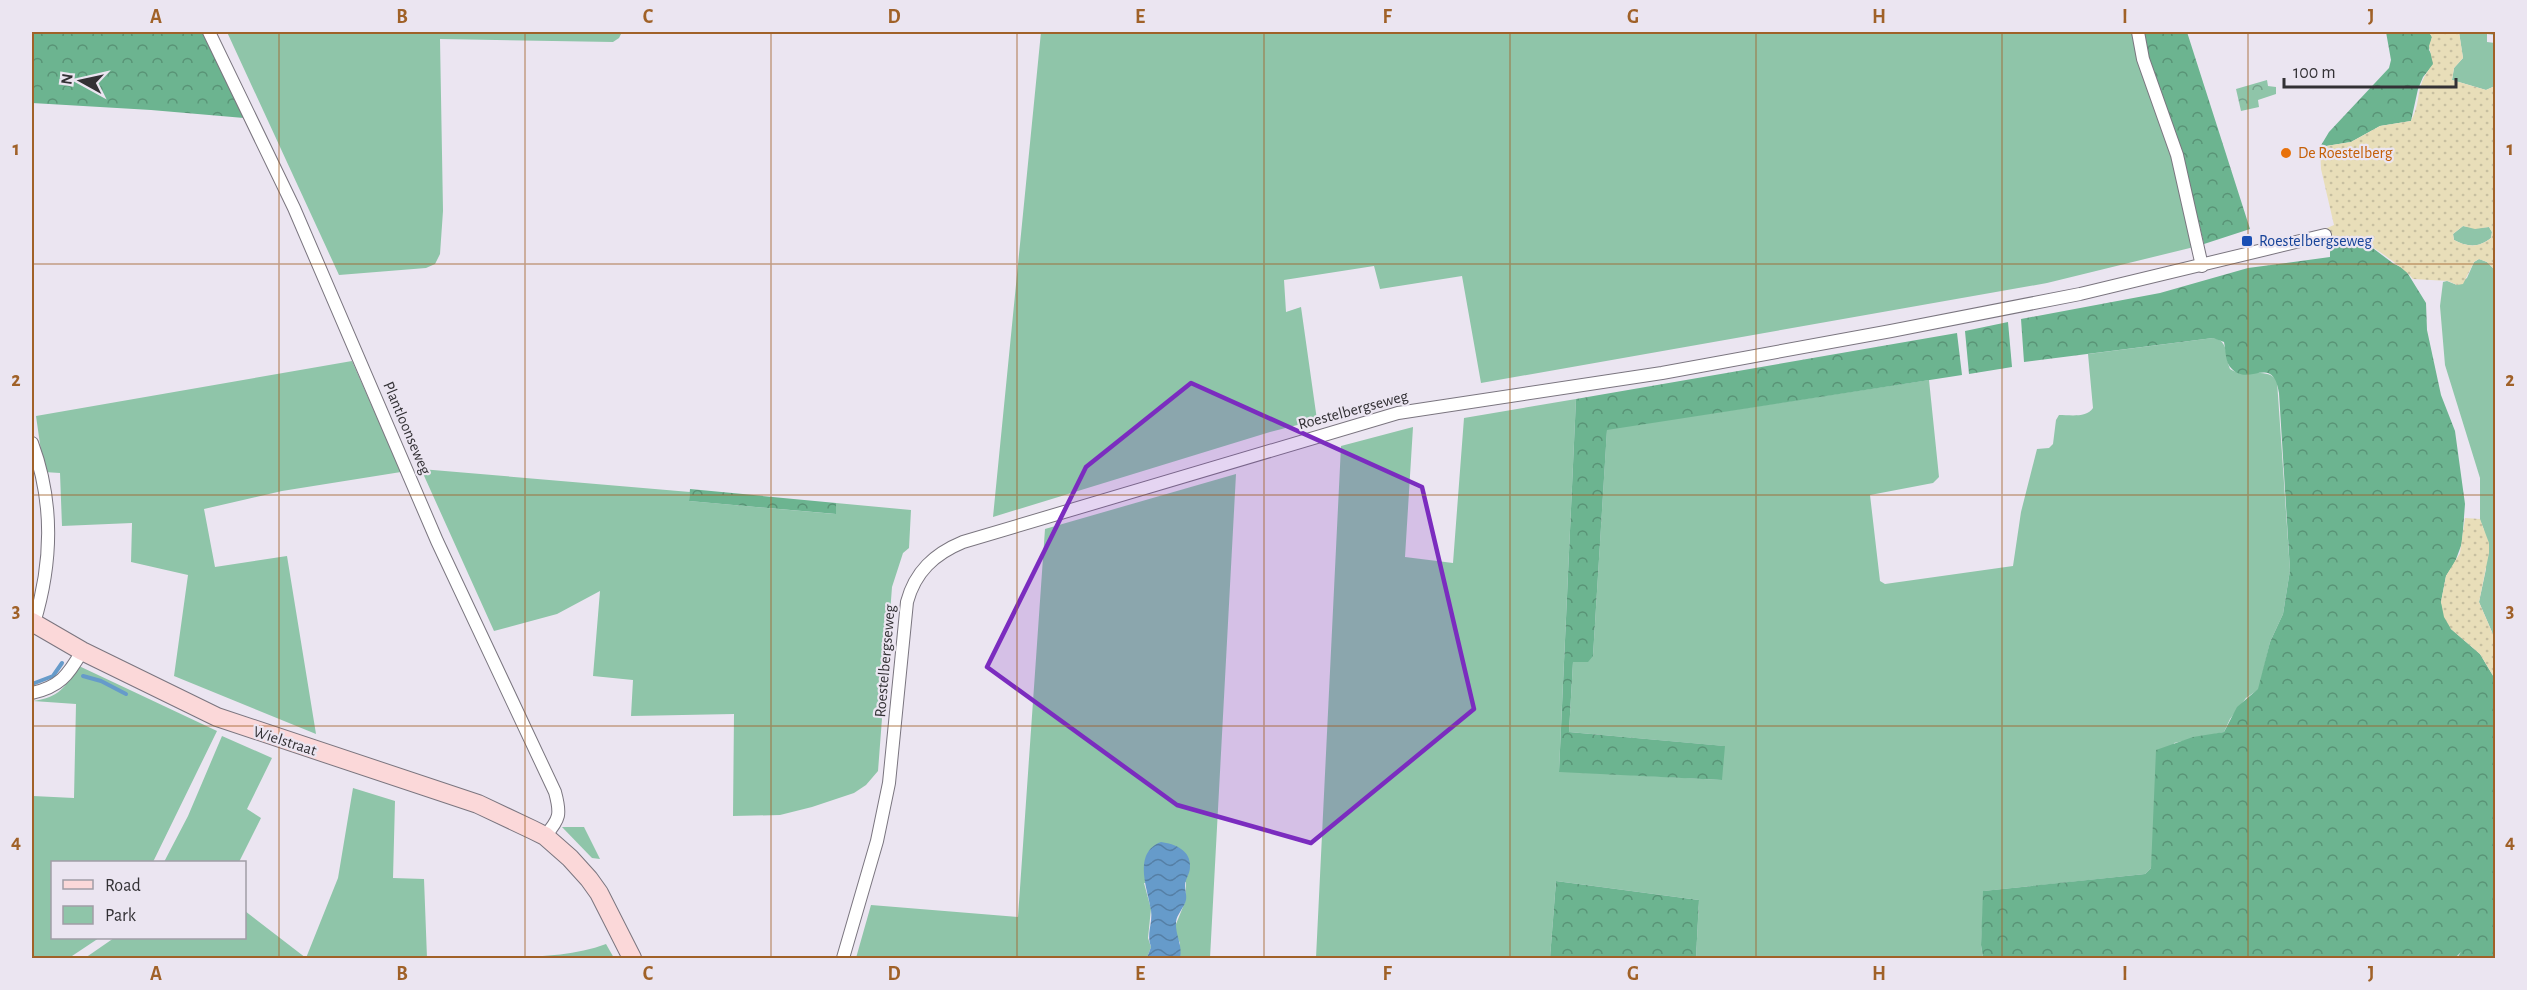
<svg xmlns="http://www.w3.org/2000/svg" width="2527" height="990" viewBox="0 0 2527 990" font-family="'Alegreya Sans',sans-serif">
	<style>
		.green { fill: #8fc5a9 }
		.forest { fill: url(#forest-crowns) }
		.sand { fill: url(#sand-dots); fill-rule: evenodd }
		.park { fill: url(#park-crowns) }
		.water { fill: url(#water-waves) }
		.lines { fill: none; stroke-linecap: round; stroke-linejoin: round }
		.stream { stroke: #669bca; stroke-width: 4 }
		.street-casing { stroke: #7a757f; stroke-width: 14 }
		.secondary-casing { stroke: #7a757f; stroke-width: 20 }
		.street { stroke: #fff; stroke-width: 12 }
		.secondary { stroke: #fbd8d9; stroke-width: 18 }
		.marked { fill: #7b2cbf; fill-opacity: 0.2; stroke: #7b2cbf; stroke-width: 4.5; stroke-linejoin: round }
		.grid { fill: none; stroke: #a06128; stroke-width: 1.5; stroke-opacity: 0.55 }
		.food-dot { fill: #e8710a; stroke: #ebe5f1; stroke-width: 2 }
		.transit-dot { fill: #1a4fb4; stroke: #ebe5f1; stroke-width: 2 }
		.labels { text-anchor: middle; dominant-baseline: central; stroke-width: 4.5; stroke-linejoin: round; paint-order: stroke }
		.food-label { font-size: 16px; fill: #c56008; stroke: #ebe5f1; text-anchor: start }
		.transit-label { font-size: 16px; fill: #164399; stroke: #ebe5f1; text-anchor: start }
		.street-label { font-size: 16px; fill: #333135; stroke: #ebe5f1 }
		.neatline { fill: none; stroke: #a06128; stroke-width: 2 }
		.grid-label { font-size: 20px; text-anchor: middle; font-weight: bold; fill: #a06128 }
	</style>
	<defs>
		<pattern id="forest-crowns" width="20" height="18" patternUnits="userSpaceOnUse" patternTransform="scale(1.5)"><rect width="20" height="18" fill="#6cb490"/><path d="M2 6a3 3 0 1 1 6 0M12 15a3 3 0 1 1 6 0" fill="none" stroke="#599376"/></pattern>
		<pattern id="sand-dots" width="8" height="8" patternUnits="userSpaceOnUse" patternTransform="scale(1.5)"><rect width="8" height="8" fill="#e8deb9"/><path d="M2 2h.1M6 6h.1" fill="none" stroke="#c7bfa0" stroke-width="1.8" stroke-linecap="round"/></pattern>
		<pattern id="park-crowns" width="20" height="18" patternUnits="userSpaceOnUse" patternTransform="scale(1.5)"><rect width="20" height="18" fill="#8fc5a9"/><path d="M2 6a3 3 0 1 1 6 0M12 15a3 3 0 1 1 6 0" fill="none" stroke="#75a18a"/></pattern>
		<pattern id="water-waves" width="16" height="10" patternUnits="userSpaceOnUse" patternTransform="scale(1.5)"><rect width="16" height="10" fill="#669bca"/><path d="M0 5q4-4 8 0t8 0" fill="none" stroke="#557fa5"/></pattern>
	</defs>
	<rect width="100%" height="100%" fill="#ebe5f1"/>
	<g class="green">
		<path d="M227,32H622L619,38L613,42L440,39L443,211L440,254L435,264L426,268L339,275Z"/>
		<path d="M1041,32H2134L2170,146L2194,247L2047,283L1481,383L1462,276L1380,289L1374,266L1284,280L1286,312L1301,307L1317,420L1270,432L993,517Z"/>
		<path d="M2459,32H2495V35L2487,34V42L2495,43V63L2493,66L2495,69V86L2486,90L2452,80L2454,68L2463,58Z"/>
		<path d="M2463,226L2475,228L2489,227L2492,232L2491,238C2479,248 2467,247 2454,240L2453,234Z"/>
		<path d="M2479,259L2487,262L2495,270V639L2479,602L2486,569L2484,530L2480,520V478L2445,365L2440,306L2443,282L2447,281L2457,285L2467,278L2474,262Z"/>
		<path d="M2213,338C2229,340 2225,356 2230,369C2245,379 2267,366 2277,381L2290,570L2283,614L2270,642L2259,689L2246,698L2230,719L2224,732L2174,743L2151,868L2145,874L1984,891L1981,945L1983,958H1696L1699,900L1556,881L1550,958H1316L1341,446L1413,427L1405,557L1453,563L1464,418L1576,399L1559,771L1721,780L1724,746L1569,732L1573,662L1593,656L1607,429L1929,380L1939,477L1933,483L1870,495L1880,581L1885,584L2013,566L2021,512L2037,449L2049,448L2053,444L2056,420L2059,415C2070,415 2087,418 2093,408L2088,354Z"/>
		<path d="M352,361L401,472L282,491L204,509L215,567L287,556L316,734L174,676L188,575L131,562L132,523L62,526L60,473L44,472L36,416Z"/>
		<path d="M421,469L690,492L689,501L835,514L836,503L911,510L909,548L903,553L892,587L878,771L866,785L854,793L812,807L780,815L733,816L734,714L631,716L633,680L593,676L600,591L557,614L494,631Z"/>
		<path d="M1236,474L1210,958H1180V943L1176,935V924L1185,902L1186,882L1144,883L1151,909L1148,938L1151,947L1147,958H856L871,905L1018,917L1045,529Z"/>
		<path d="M79,666L217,731L153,862H52V938H99L69,958H32V706L33,796L74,798L76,704L33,701C60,697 64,688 79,666Z"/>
		<path d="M222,736L272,758L247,809L261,818L239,862H164L188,816Z"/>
		<path d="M353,788L395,801L393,878L424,879L427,958H85L114,938H244L245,911L306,958L338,878Z"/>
		<path d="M562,827H584L600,859L592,858Z"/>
		<path d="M606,944L614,958H514C544,956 577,955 606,944Z"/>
	</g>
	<g class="forest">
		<path d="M32,32H203L244,118L151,110L32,103Z"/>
		<path d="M2141,32H2187L2250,229L2204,244L2180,145L2149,61Z"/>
		<path d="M2386,32H2429L2432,37L2429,50L2433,57V65L2423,77L2418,89L2411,121L2380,126L2351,142L2320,147L2329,132L2389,68L2391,60Z"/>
		<path d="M2352,238L2362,240L2394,264L2405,269L2426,303L2427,330L2441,395L2455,431L2465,504L2462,543L2455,562L2446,576L2441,602L2451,629L2480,654L2495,679V958H2457L2461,952L2455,958H1983L1981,945L1983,891L2145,874L2151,868L2156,750L2193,737L2224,732L2237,707L2258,689L2270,642L2283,614L2290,570L2279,393C2273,353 2249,387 2232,369C2225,363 2226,351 2224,342L2213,338L2024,362L2021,319L2160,293L2248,268L2330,257V240Z"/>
		<path d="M2008,322L2012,367L1969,374L1965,331Z"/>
		<path d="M1957,333L1962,375L1607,430L1593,656L1588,662H1573L1569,732L1725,746L1722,780L1559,772L1576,399Z"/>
		<path d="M690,489L836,503V514L689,501Z"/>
		<path d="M1556,881L1699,900L1696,958H1550Z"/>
	</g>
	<g class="sand">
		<path d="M2429,32H2459L2463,58L2454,68L2452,80L2486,90L2495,86V270L2487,262L2479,259L2474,262L2463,284L2457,285L2448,281L2413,279C2409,272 2368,242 2359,240C2350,237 2339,240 2330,240L2327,228L2334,225L2321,169L2320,147L2351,142L2380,126L2411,121C2423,98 2413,89 2433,64L2429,46L2432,37ZM2463,226L2475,229L2489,227L2492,232L2491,238C2479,248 2467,247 2454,240L2453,234Z"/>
		<path d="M2465,518L2480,519L2489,543V553L2479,602L2495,639V679L2480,654L2451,629L2444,617L2441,602L2446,576L2460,553Z"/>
	</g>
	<path class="park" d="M2267,80L2268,86L2276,87V94L2258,100L2259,107L2241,111L2236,89Z"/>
	<path class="water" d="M1161,842C1175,844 1191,850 1190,867C1190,874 1185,879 1185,886C1185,891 1187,895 1186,900C1184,908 1177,914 1176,922C1175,935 1183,945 1180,958H1147L1151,947C1146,933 1153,924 1151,910C1148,889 1132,853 1161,842Z"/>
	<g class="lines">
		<g class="stream">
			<path d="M83,676L101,681L126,694"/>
			<path d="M32,684L53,676L62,663"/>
		</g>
		<g class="street-casing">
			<g id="street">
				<path d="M209,32L294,208L437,541L555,792C561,814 560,819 545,836"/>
				<path d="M2138,32L2143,59L2177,155L2202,266"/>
				<path d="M32,443C54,502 52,564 34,623"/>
				<path d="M32,693C59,687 68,676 82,651"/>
				<path d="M843,958L877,841L889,783L907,602C915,572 934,554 963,542L1398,413L1662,373L1891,331L2080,294L2325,235"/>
			</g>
		</g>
		<g class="secondary-casing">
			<path id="secondary" d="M32,622L82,651L217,717L478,804L533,830L545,836L570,858L589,879L599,893L632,958"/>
		</g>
		<use href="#street" class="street"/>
		<use href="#secondary" class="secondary"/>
	</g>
	<path class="marked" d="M1191,383L1422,487L1474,709L1311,843L1177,805L987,667L1086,467Z"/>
	<path class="grid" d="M279,32V958M525,32V958M771,32V958M1017,32V958M1264,32V958M1510,32V958M1756,32V958M2002,32V958M2248,32V958M32,264H2496M32,495H2496M32,726H2496"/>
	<circle class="food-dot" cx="2286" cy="153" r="6"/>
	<rect class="transit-dot" x="2241" y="235" width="12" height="12" rx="3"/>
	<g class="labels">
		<g class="food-label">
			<text x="2298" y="153">De Roestelberg</text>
		</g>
		<g class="transit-label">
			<text x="2259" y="241">Roestelbergseweg</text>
		</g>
		<g class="street-label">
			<text transform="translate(1353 410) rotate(-15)">Roestelbergseweg</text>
			<text transform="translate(407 428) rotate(67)">Plantloonseweg</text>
			<text transform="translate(885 661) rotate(-85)">Roestelbergseweg</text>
			<text transform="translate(285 741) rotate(18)">Wielstraat</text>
		</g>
	</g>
	<rect width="2527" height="990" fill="none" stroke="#ebe5f1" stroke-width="66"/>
	<rect x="51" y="861" width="195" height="78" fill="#ebe5f1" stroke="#a19da6" stroke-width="1.5"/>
	<rect x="63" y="880" width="30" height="9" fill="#fbd8d9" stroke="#a19da6" stroke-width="1.5"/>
	<text x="105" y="891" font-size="18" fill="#333135">Road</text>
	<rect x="63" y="906" width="30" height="18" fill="#8fc5a9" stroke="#a19da6" stroke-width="1.5"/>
	<text x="105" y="921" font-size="18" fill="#333135">Park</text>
	<g transform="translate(81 81) rotate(278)" stroke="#ebe5f1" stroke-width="4.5" paint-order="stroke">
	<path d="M0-4.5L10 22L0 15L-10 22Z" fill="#333135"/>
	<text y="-9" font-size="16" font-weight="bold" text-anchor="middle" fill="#333135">N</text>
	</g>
	<path d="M2284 78v9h172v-9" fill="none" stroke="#333135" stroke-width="3"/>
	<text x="2293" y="78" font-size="18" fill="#333135" stroke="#ebe5f1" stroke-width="4.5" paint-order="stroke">100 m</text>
	<rect x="33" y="33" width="2461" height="924" class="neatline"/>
	<g class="grid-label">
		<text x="156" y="23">A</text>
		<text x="402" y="23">B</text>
		<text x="648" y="23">C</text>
		<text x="894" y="23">D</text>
		<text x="1140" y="23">E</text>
		<text x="1387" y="23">F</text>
		<text x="1633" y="23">G</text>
		<text x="1879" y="23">H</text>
		<text x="2125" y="23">I</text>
		<text x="2371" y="23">J</text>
		<text x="16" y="155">1</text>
		<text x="2510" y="155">1</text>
		<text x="16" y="386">2</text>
		<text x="2510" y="386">2</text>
		<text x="16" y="617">3</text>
		<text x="2510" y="617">3</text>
		<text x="16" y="848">4</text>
		<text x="2510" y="848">4</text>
		<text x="156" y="980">A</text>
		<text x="402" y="980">B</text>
		<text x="648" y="980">C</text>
		<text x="894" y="980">D</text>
		<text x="1140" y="980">E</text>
		<text x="1387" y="980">F</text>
		<text x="1633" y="980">G</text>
		<text x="1879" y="980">H</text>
		<text x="2125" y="980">I</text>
		<text x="2371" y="980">J</text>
	</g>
</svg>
